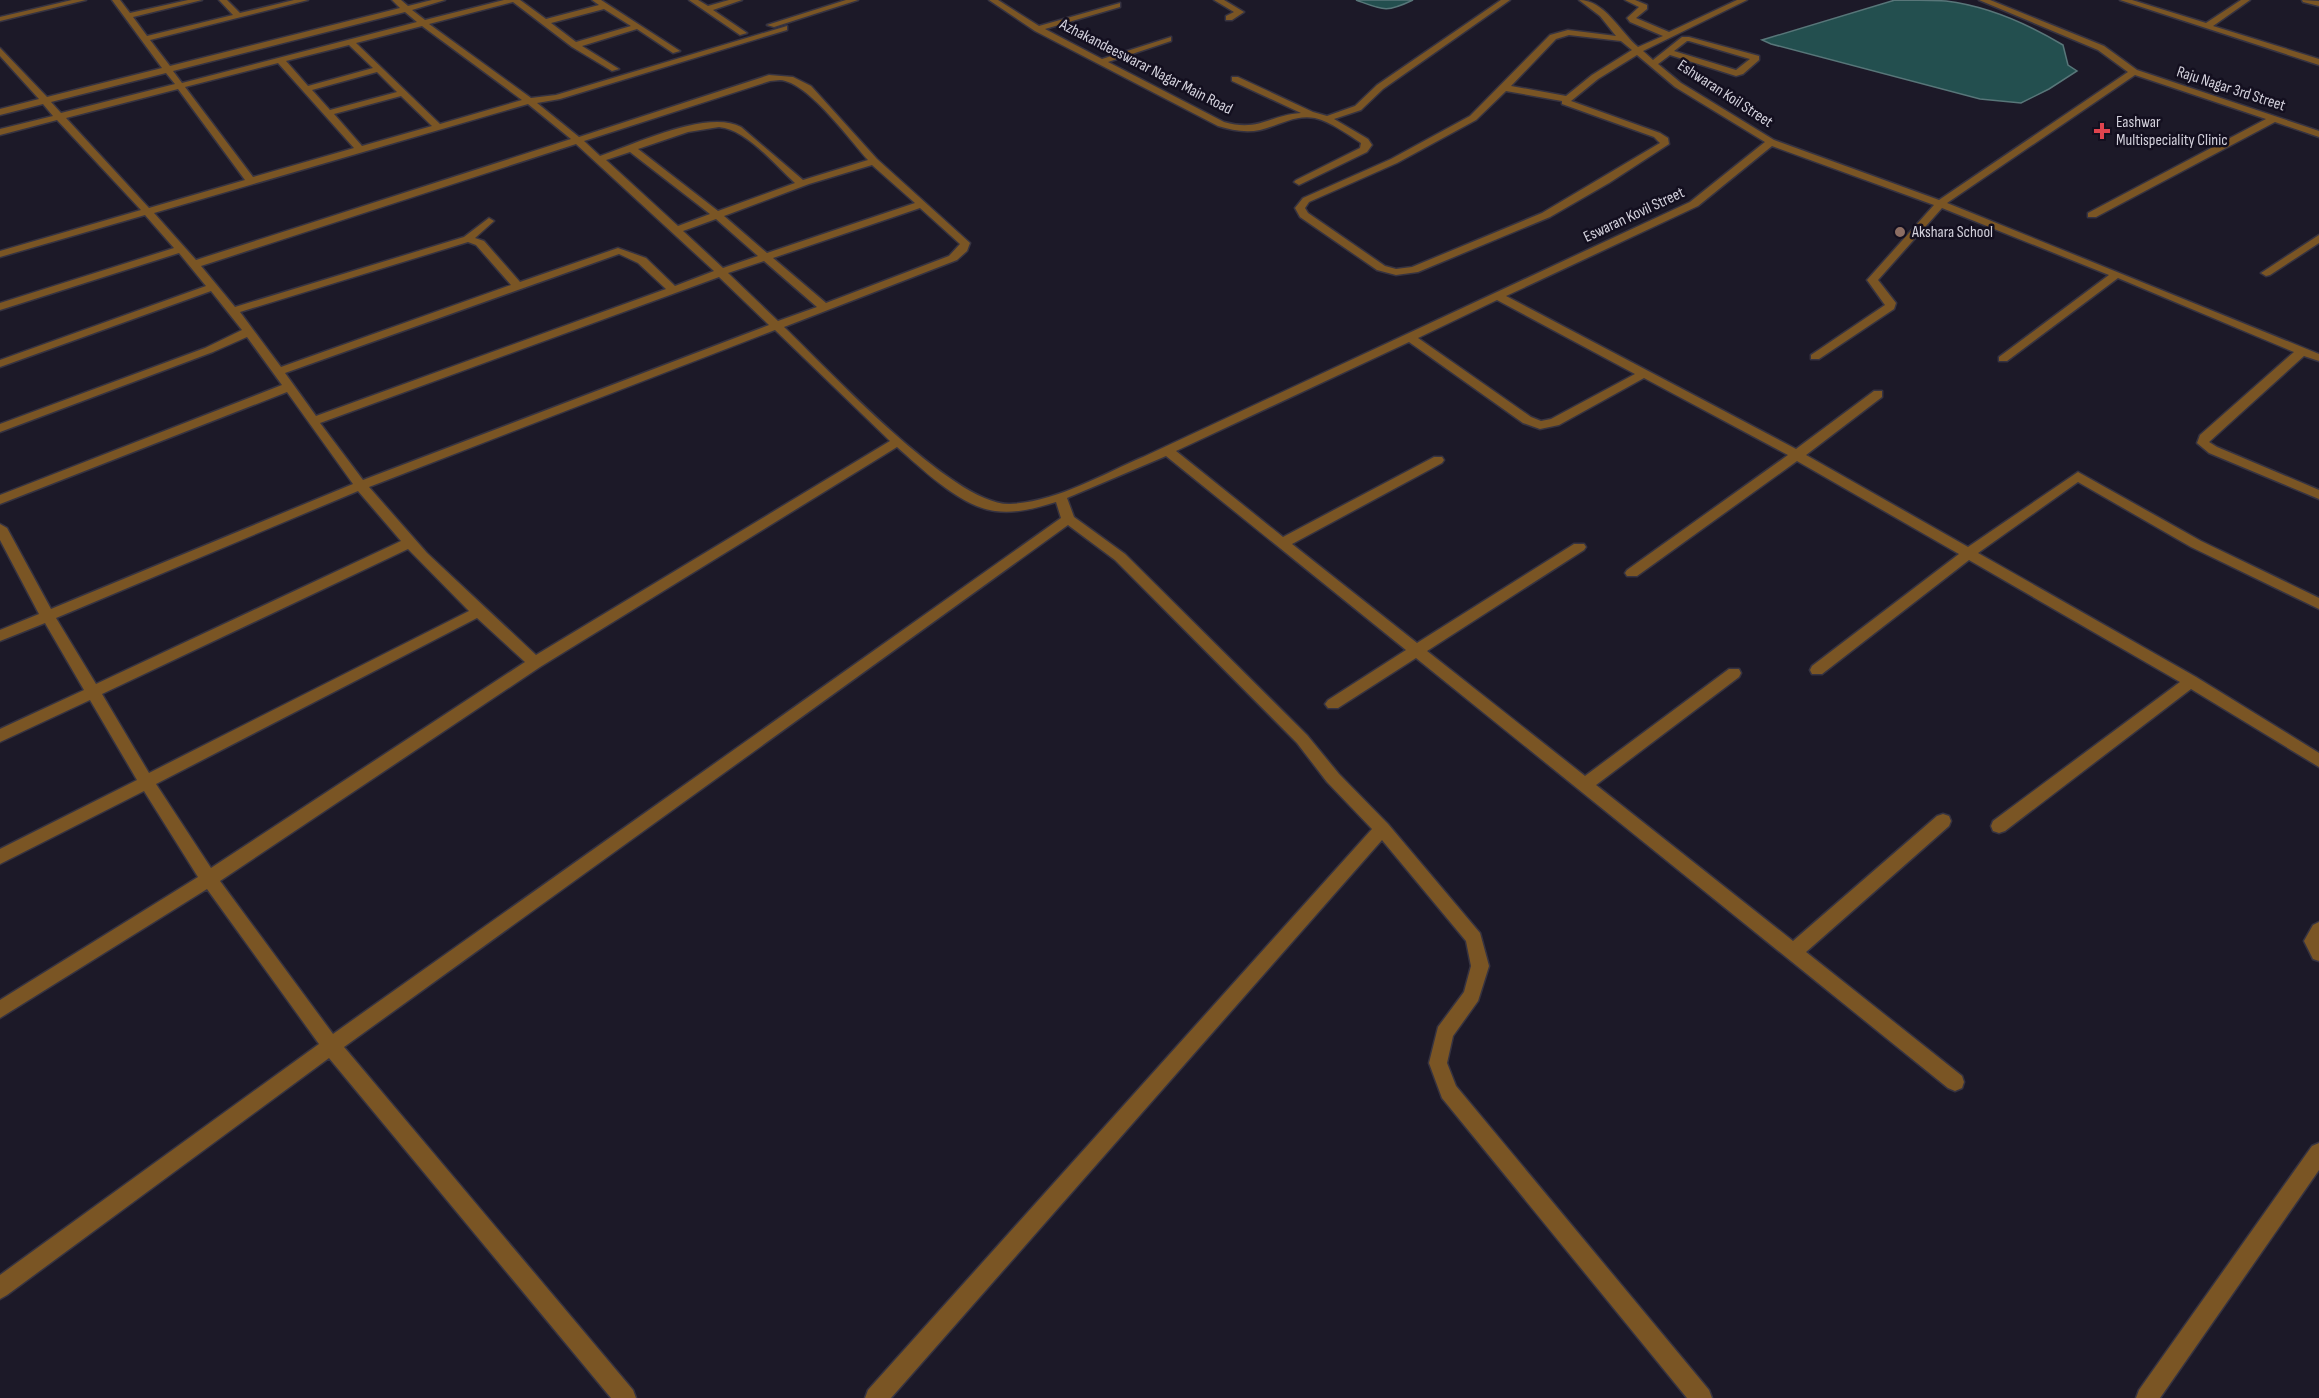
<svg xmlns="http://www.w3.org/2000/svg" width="2319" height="1398" viewBox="0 0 2319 1398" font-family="'Sofia Sans Condensed',sans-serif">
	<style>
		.water { fill: #234f4f; stroke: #587679; stroke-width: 1.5 }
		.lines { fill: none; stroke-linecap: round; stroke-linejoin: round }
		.minor-casing { stroke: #363341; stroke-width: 3 }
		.minor { fill: #7a5524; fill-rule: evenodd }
		.health-dot { fill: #e0444e; stroke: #130f1f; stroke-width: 2 }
		.education-dot { fill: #8d6e63; stroke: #130f1f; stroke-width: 2 }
		.labels { text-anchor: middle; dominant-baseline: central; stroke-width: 5; stroke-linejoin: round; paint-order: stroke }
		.far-street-label { font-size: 16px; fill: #d3d1dc; stroke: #130f1f }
		.far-poi-label { font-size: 16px; fill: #d3d1dc; stroke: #130f1f; text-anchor: start }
	</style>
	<rect width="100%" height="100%" fill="#1c1928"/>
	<g class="water">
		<path d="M1356,0H1413C1386,13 1383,10 1356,0Z"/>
		<path d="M1895,0C1912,0 1930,0 1946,1C1987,6 2028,24 2063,45L2068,65L2077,71L2049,89L2021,103L1980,99L1771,44L1762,40Z"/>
	</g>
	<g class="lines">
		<g class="minor-casing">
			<g id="minor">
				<path d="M72,0H86L0,21V17Z"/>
				<path d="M112,0H120L130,13L188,0H202L133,17L147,36L233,15L219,0H227L240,13L294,0H308L150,40L170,66L400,8L392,0H401L408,6L432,0H445L412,10L425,20L504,0H520L546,19L599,5L592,0H601L680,51L673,53L637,29L582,46L619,69L612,71L572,47L513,2L429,24L531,98L556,95L787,26V30L560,99L537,103L579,137L769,75L793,77L811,86L877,159L970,243L967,251L957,260L784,327C827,368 954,506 1010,504C1056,502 1101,475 1143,457L1690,202L1765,142L1675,87L1637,55L1598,79L1571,101L1660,133L1668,138L1669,144L1609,183L1550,217L1418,272L1396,275L1377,270L1300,217L1295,208L1303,198L1391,159L1470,116L1550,35L1568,30L1616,36L1600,16L1579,0C1605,0 1620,32 1638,47L1663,36L1630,22L1627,18L1639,7L1625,0H1635L1647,5V9L1636,18L1669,32L1737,0H1747L1643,51L1653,60L1682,37H1689L1759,56V60L1743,74L1736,76L1670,55L1658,64L1681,83L1774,140L1939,200L2128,72L2098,50L1979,0H1990L2104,46L2137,70L2319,131V137L2275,122L2096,217H2088V213L2266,119L2135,75L1947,203L2319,354V361L2304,356L2209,442L2217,447L2319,490V499L2209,453L2197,443L2200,435L2294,352L2118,278L2007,361H1999V357L2109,275L1942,208L1878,280L1896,303L1894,309L1819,359H1811V355L1885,305L1867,280L1934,205L1772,146L1698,206L1506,296L1796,449L1874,391H1882V397L1806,455L1968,547L2078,472L2201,541L2319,598V609L2191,547L2078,482L1978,553L2196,677L2319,753V767L2191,689L2005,831L1999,833L1993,831L1991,826L1993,821L2180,682L1969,560L1822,674H1812L1810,670L1812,666L1959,554L1797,461L1637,576H1627L1625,573L1627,570L1788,455L1644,378L1559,425L1540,429L1523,423L1409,342L1176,451L1283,537L1434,457H1442L1444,460L1442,463L1292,544L1417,643L1574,544H1584L1586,547L1584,550L1427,651L1585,776L1729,669H1739L1741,673L1739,677L1596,785L1793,941L1937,816L1943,814L1949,816L1951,821L1949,826L1806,952L1962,1076L1964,1082L1962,1088L1955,1091L1948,1088L1416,658L1338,708H1328L1325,704L1328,700L1406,650L1166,456L1067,498L1074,517L1125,554L1307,735L1339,774L1388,824L1480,933L1489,966L1478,1001L1453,1036L1447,1063L1456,1086L1709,1390L1712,1398H1687L1442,1098L1429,1063L1438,1027L1464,992L1471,966L1466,941L1382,840L891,1398H865L868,1390L1372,829L1327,782L1297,743L1115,560L1068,525L344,1047L633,1390L636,1398H611L329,1058L7,1295L0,1299V1275L319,1044L207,889L0,1018V1000L198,877L144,791L0,864V849L137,780L90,700L0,742V729L84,690L45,623L0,641V630L39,614L0,540V524L7,528L51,609L353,484L287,392L0,504V495L282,385L247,337L213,352L0,432V424L205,348L242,330L211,291L0,367V360L206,286L179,253L0,310V303L174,248L145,215L0,257V251L141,210L57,120L0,135V129L53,116L43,104L0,115V109L39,99L0,56V48L47,97L162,68ZM604,9L631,26L576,42L551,23ZM405,12L417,22L182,83L173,71ZM422,26L522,100L440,124L356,43ZM1569,35L1621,41L1632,50L1592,75L1566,96L1511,86L1556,39ZM1687,41H1689L1750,59L1736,70L1674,51ZM349,45L373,68L308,86L286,61ZM278,63L354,148L253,177L185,87ZM377,72L397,92L330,110L312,90ZM166,73L175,84L61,113L51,102ZM780,80C808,82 848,138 868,160L803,180L741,127C708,109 635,144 600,156L584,141L770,81ZM178,89L245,180L149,208L66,118ZM1506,91L1562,101V104L1654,137L1660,143L1542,213L1412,267L1396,269L1385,266L1308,213L1305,208L1309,202L1397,163L1476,120ZM401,96L432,126L362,146L334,114ZM528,104L571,139L196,260L154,213ZM719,127C746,129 775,165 795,183L718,211L638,149L688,132ZM576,144L714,271L675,286L646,258L618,248L520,282L484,241L475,238L494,221L489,218L464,237L235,307L201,266ZM630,152L710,214L678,226L606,160ZM872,165L915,203L767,253L724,216L809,184ZM920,208L960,244L949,256L826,303L773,258ZM716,219L758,256L723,268L683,231ZM468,242L476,245L511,285L281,367L240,312ZM619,254L638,263L666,289L316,416L285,373ZM764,261L817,307L778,321L728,273ZM719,277L769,325L363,480L320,423ZM1497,300L1635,374L1551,419L1541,421L1531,417L1418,338ZM775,330L890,441L536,655L427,553L369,487ZM897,447C922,469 961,507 995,511C1016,514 1036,508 1056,502L1061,518L333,1034L220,881L540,667ZM358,491L401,541L96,684L56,618ZM408,549L469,611L149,773L102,694ZM477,618L525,662L211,868L156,784Z"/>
				<path d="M689,0H698L708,6L729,0H742L713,10L747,33L740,35Z"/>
				<path d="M846,0H858L774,27L767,25Z"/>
				<path d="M989,0H998L1039,26L1120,3V7L1045,29L1102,59L1171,37V41L1108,62L1224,122C1259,132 1270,115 1301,113L1232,81V77H1238L1313,112L1327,116L1355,106L1377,85L1501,0H1510L1383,89L1361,110L1334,119L1368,139L1372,145L1367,152L1299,185L1294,182L1296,180L1360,148L1361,143C1347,134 1331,122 1315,118C1295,114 1278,126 1260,130C1245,133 1232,130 1218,126L1035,31Z"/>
				<path d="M1214,0H1224L1244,12L1232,20H1226V16L1234,12Z"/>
				<path d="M2120,0H2132L2206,23L2241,0H2250L2213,26L2319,59V65Z"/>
				<path d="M2302,0L2319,1V6L2303,2Z"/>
				<path d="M2319,235V243L2270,275L2266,276L2261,273Z"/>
				<path d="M2319,922V961L2313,959L2304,941L2313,925Z"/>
				<path d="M2319,1143V1170L2160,1398H2136L2139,1390L2312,1146Z"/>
			</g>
		</g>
		<use href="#minor" class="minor"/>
	</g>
	<path class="health-dot" d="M2099 122h6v6h6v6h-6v6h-6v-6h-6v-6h6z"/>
	<circle class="education-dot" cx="1900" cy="232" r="6"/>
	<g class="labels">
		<g class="far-street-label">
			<text transform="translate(1146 67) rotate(27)">Azhakandeeswarar Nagar Main Road</text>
			<text transform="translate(2231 89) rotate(18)">Raju Nagar 3rd Street</text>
			<text transform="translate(1725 94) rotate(33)">Eshwaran Koil Street</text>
			<text transform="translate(1634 215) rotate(-25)">Eswaran Kovil Street</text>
		</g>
		<g class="far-poi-label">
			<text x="2116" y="122">Eashwar<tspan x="2116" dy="18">Multispeciality Clinic</tspan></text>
			<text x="1912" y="232">Akshara School</text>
		</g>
	</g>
</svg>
